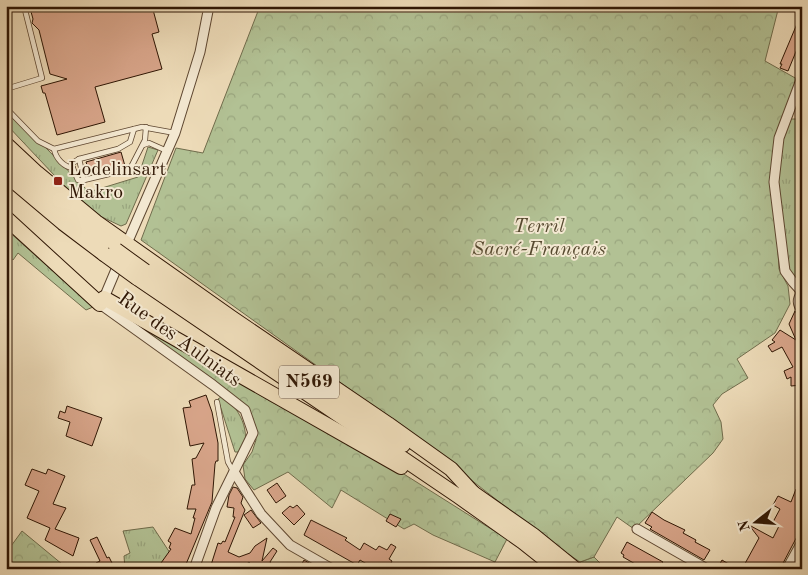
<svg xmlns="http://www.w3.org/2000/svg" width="808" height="575" viewBox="0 0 808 575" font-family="'Old Standard TT',serif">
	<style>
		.grass { fill: url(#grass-tufts); stroke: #706c4c }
		.forest { fill: url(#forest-crowns); stroke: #706c4c }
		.building { fill: #d8a58a; stroke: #2f1604 }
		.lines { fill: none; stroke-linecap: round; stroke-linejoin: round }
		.service-casing { stroke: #5e4731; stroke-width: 6 }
		.minor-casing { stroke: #5e4731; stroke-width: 11 }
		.trunk-casing { stroke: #2f1604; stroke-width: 16 }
		.service { stroke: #f3e8d1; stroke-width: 4.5 }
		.minor { stroke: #f3e8d1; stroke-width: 9 }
		.trunk { stroke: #eddbb8; stroke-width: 14 }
		.trunk-bridge-casing { stroke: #2f1604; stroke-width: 16; stroke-linecap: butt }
		.trunk-bridge { stroke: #eddbb8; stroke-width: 14 }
		.poi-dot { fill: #8f2418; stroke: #f3e8d1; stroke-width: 2 }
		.labels { text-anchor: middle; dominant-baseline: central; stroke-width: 4; stroke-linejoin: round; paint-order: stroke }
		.shield { fill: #f3e8d1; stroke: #6a5542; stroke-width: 1 }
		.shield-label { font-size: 19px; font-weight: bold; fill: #2f1604 }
		.poi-label { font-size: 20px; fill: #2f1604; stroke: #f3e8d1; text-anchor: start }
		.park-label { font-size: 20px; font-style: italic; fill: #56492f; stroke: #f3e8d1 }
		.street-label { font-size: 20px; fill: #2f1604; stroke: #f3e8d1 }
	</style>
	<defs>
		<pattern id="grass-tufts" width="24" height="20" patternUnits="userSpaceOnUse" patternTransform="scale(1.25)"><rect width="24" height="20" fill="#b2c194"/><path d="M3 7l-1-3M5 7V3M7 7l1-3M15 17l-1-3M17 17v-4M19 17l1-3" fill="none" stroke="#99a57e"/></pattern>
		<pattern id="forest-crowns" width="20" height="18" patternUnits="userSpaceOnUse" patternTransform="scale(1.25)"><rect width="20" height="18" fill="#b2c194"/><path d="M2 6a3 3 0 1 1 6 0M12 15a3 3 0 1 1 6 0" fill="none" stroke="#99a57e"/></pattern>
	</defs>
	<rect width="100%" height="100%" fill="#eddbb8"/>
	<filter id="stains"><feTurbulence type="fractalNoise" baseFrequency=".004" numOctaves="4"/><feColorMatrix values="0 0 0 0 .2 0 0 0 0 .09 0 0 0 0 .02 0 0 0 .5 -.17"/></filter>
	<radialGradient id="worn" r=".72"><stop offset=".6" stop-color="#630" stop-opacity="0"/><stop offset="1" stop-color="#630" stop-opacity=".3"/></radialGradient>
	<g class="grass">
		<path d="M6,107L89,192L138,177L148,147L158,150L126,224L121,226L87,210L6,124Z"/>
		<path d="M786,119H802V290L790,283L772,206Z"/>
		<path d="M6,229L7,230L93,307L86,310L18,253L13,260L6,255Z"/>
		<path d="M221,397C239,404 253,435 241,452H235L218,399Z"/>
		<path d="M153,527L172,556L167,568L125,569L124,556L130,553L123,531Z"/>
		<path d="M594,557L606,569H586L580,562Z"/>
	</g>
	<g class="forest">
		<path d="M260,6H779L765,61L797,79L774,176L779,269L788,286L790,304L775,333L737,359L748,378L722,394L713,405L721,422L723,439L713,453L634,529L617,517L594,557L580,562L553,544L415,436L141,240L176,148L203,153Z"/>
		<path d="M137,321L270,401L372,454L507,539L495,562L433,535L414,524L404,529L341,490L332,508L288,472L254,490L245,479L243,465L252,452L256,440L253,418L232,395L138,325Z"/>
		<path d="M22,531L68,569H6V553Z"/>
	</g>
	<g class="building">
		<path d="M36,6H152L159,32L152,34L162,69L95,87L105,122L57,135L45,93H43L41,86L67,79L50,74L39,30L32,23L33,19L30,8Z"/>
		<path d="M802,12V37L788,71L780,68L782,64H780Z"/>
		<path d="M121,152L125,166L90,174L86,162Z"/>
		<path d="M795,311L802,323V385L791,386V377L787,379L784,371L793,367L782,347L772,352L768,346L775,342L772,340L780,330L796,340L789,324Z"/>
		<path d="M206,395L212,412L218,443V461H216L215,464L212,502L184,569H167L161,563L171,549L169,548L171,543L168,541L175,528L191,534L195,518H193L196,509H187L192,485H195L192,459L196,458L204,443L190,446L183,408L191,407L189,401Z"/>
		<path d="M67,406L102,418L92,446L66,436L70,422L58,418L60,411L65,413Z"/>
		<path d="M32,469L46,474L48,469L65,476L53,504L66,508L55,529L79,538L73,556L45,540L50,528L27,518L39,491L25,485Z"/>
		<path d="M277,483L286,496L276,503L267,490Z"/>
		<path d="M233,487L237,488L243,497L241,503L245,510L228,552L239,557L250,553L255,546L267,538L262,561L273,548L277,551L270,562L274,569H256L249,562L242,568L238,563L233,569H221L211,565L218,543L221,544L223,541L225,542L235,517H233L234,508L227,507L229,495Z"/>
		<path d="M796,489L802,492V527L781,567L779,569H742L759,538L749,525L773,538L779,526L773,522L780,509L773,505L778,496L791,502Z"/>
		<path d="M297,505L305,514L294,525L282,513L290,506L293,508Z"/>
		<path d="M251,510L261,523L253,528L244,515Z"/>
		<path d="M652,512L664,520L685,530L683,533L696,540L695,542L710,550L704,560L650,529L652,527L645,523Z"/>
		<path d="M390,514L401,519L396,527L386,521Z"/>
		<path d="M311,520L347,538L345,540L360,550L364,543L376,550L379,546L387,550L391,544L396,547L389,559L392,561L388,569H375L360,560L357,565L304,535Z"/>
		<path d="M97,537L107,558L109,557L115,569H99L96,563L100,561L90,540Z"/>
		<path d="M627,542L663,562L662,563L672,569H644L623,557L624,555L621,553Z"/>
		<path d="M304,560L319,569H299Z"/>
		<path d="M722,560L727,563L738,569H717Z"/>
	</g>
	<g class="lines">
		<g class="service-casing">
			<g id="service">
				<path d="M6,89L42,78L24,6"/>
				<path d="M6,108L38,141L54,149L142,127L175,133"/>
				<path d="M134,129L130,142L118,149L79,159L84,180L130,169L145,140L146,127"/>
				<path d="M143,145L149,143L167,151"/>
				<path d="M54,149C56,159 64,167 73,168"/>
				<path d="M79,159L71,164L78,180H84"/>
				<path d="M217,402L228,462L233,471"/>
			</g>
		</g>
		<g class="minor-casing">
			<g id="minor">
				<path d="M802,77L779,138L774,182L785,271L793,282L802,292"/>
				<path d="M125,248L175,133L200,52L209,6"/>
				<path d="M120,260L104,298L100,304L213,385L245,410L253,433L216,508L194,569"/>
				<path d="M802,293C797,299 797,304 802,310"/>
				<path d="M234,472L261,514L290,545L332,569"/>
				<path d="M637,529L707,569"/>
				<path d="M787,569L802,542"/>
			</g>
		</g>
		<g class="trunk-casing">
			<g id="trunk">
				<path d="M6,144L37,173L96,222L232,318L388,424L451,469L473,493"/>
				<path d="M6,161L48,197L116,250"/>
				<path d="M6,175L63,223L104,254"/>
				<path d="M6,218L100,304"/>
				<path d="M145,271L403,445"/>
				<path d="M137,278L458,496L523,542L557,569"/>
				<path d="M104,298L401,467"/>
				<path d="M466,488L533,535L575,569"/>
			</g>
		</g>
		<use href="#service" class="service"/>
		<use href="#minor" class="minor"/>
		<use href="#trunk" class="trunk"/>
		<g class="trunk-bridge-casing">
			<g id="trunk-bridge">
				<path d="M116,250L145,271"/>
				<path d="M104,254L137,278"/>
			</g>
		</g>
		<use href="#trunk-bridge" class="trunk-bridge"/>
	</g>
	<rect class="poi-dot" x="53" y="176" width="10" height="10" rx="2.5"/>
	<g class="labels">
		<rect class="shield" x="279" y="365.5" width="60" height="33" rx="4"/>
		<g class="shield-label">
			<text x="309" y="382">N569</text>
		</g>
		<g class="poi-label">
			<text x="68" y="170">Lodelinsart<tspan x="68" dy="23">Makro</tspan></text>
		</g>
		<g class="park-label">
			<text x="539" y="227">Terril<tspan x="539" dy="23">Sacré-Français</tspan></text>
		</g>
		<g class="street-label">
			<text transform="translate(179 340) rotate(36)">Rue des Aulniats</text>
		</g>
	</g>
	<rect width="808" height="575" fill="none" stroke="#eddbb8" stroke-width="25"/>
	<rect x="8" y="8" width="793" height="560" fill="none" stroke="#2f1604" stroke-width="2.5"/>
	<rect x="12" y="12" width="783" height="550" fill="none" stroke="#2f1604"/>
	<g transform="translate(756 522) rotate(253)" stroke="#f3e8d1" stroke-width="4" paint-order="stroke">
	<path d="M0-4L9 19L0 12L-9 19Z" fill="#2f1604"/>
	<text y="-8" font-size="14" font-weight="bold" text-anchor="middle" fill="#2f1604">N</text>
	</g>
	<rect width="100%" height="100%" filter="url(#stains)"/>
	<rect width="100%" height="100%" fill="url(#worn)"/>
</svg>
